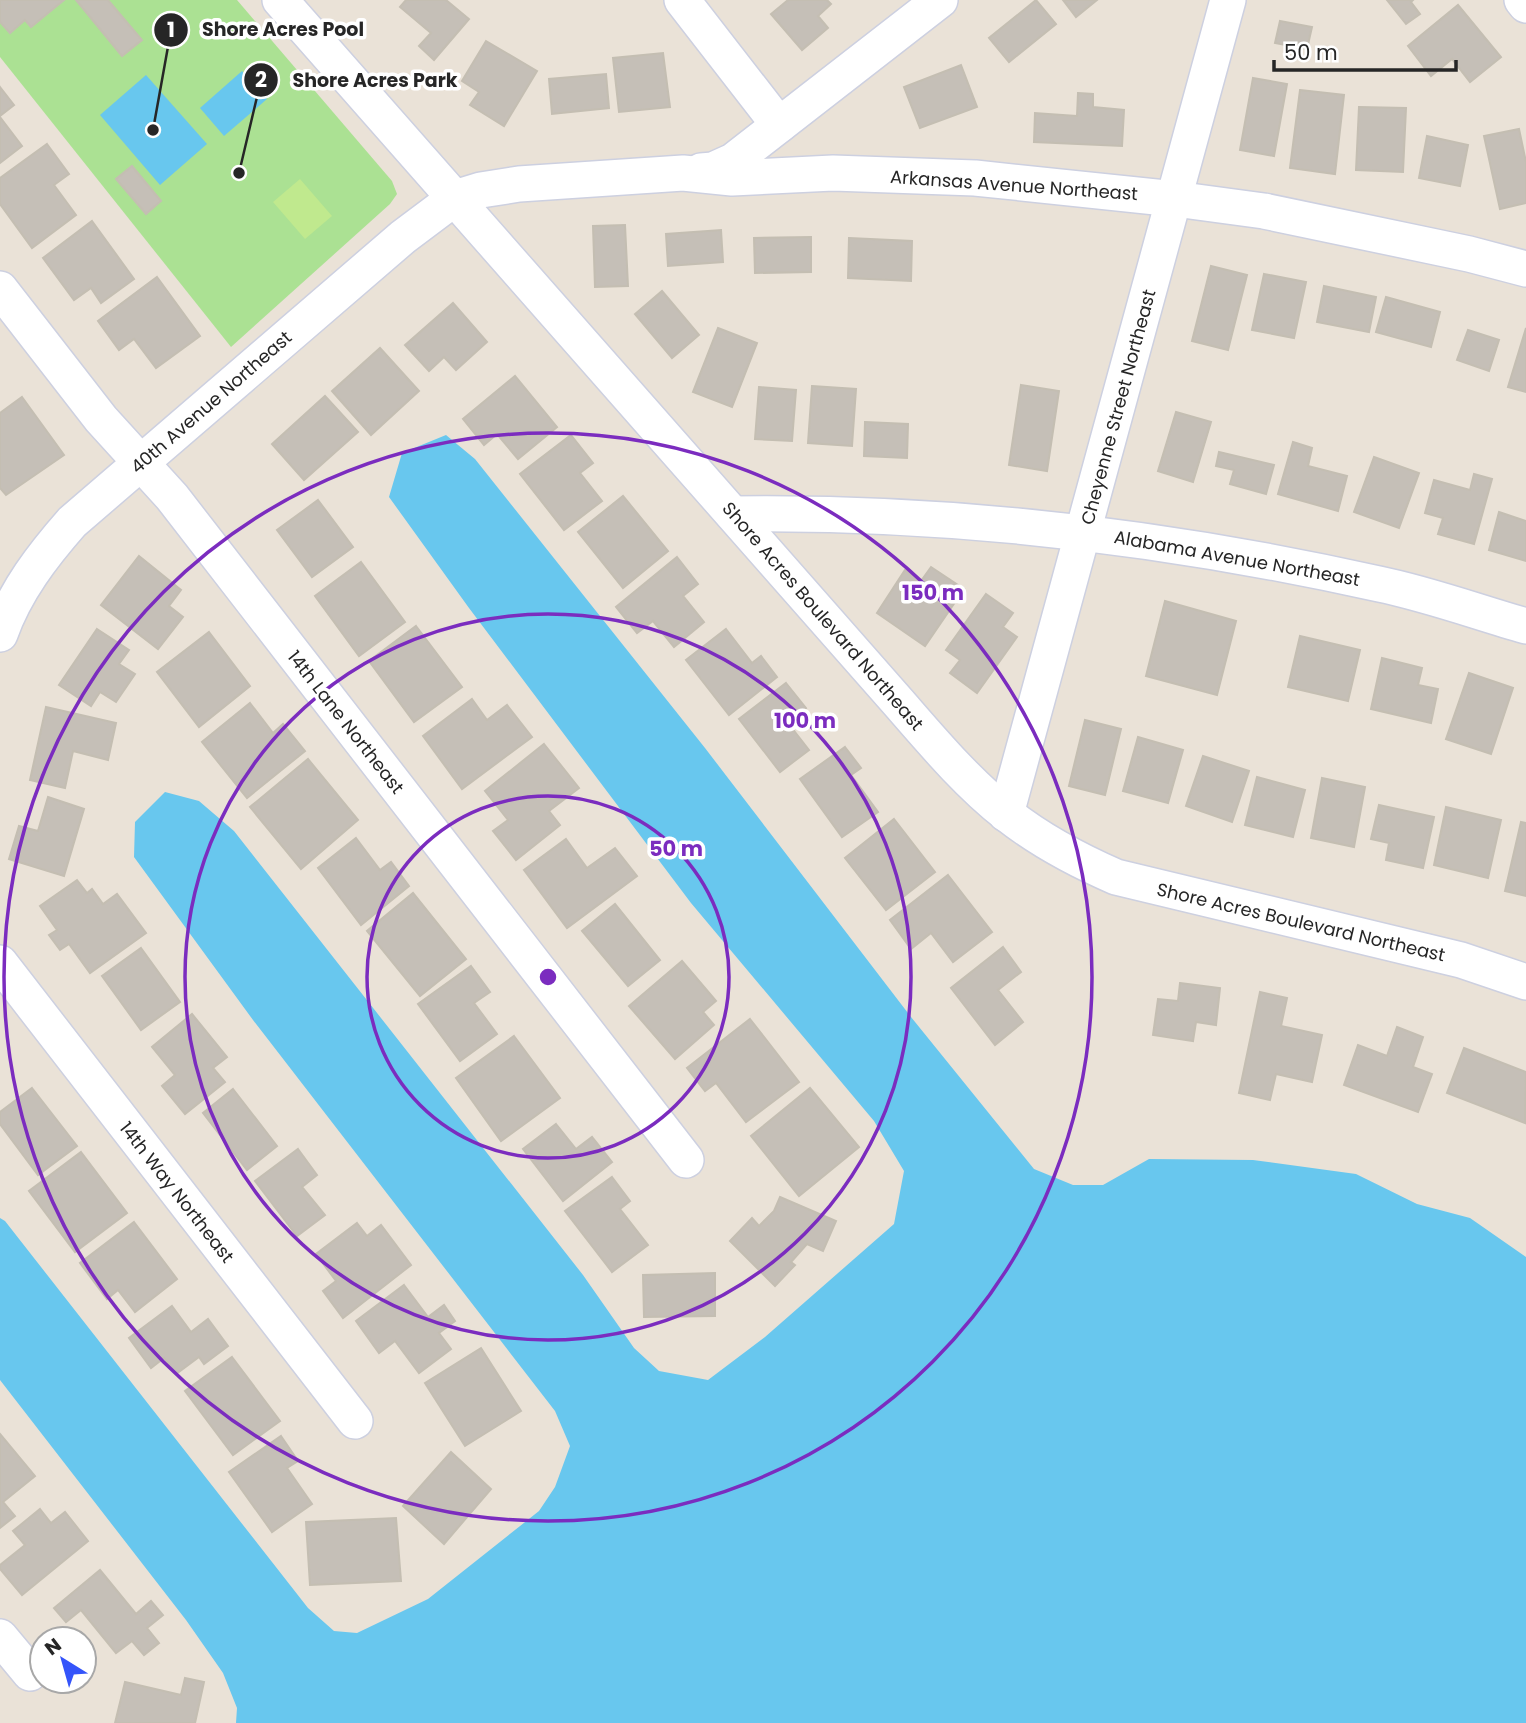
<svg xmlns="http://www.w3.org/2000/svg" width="1526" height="1723" viewBox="0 0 1526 1723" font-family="Poppins,sans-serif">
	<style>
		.green { fill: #abe193 }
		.pitch { fill: #c0e98e }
		.water { fill: #68c7ee }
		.building { fill: #c5bfb7; stroke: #c4beb2; stroke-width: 2 }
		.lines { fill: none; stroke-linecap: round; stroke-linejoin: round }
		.minor-casing { stroke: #cdd0e0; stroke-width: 38 }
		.minor { stroke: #fff; stroke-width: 35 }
		.ring { fill: none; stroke: #7b2cbf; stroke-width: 3.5 }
		.labels { text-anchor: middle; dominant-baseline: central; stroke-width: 7; stroke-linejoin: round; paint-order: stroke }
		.street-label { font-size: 18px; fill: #262626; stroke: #fff }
		.centre { fill: #7b2cbf; stroke: #fff; stroke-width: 3.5 }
		.ring-label { font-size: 21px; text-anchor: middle; font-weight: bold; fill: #7b2cbf; stroke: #fff; stroke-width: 7; stroke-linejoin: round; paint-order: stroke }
		.leader { fill: none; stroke: #262626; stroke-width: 2.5 }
		.callout-dot { fill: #262626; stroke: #fff; stroke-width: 2.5 }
		.mark-label { font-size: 21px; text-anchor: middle; font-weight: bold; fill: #fff }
		.callout-label { font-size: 19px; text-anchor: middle; font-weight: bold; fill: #262626; stroke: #fff; stroke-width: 7; stroke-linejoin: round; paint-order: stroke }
	</style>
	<rect width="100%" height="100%" fill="#eae2d7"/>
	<path class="green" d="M0,0H237L392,181L397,194L390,204L231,347L0,57Z"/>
	<path class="pitch" d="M300,179L332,216L305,239L273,202Z"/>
	<g class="water">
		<path d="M242,71L267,99L224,136L200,108Z"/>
		<path d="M146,75L207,144L160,185L100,115Z"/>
		<path d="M446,435L475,459L705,748L911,1017L1034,1169L1073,1185H1103L1149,1159L1253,1160L1356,1174L1417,1204L1470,1218L1526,1257V1723H236L237,1708L223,1673L186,1620L0,1380V1218L5,1221L308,1608L334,1631L357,1633L428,1599L539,1511L555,1487L570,1446L555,1411L253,1020L134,857L135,822L165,792L199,801L234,831L583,1275L634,1348L659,1371L708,1380L765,1337L894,1224L904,1171L874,1121L691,903L469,608L389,497L402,453Z"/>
	</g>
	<g class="building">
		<path d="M0,0H64L31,27L25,20L10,33L0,22Z"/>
		<path d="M76,0H108L142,40L122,56Z"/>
		<path d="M406,0H446L469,19L434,60L419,46L431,33L400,7Z"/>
		<path d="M788,0H827L831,4L818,16L828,28L802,50L771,14Z"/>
		<path d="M1036,0L1056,24L1009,62L989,38Z"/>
		<path d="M1063,0H1097L1076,17Z"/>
		<path d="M1387,0H1413L1411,2L1420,14L1406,24Z"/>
		<path d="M1458,5L1501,57L1470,82L1452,59L1431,76L1408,46Z"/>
		<path d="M1280,21L1312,27L1307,49L1275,43Z"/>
		<path d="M486,41L537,71L504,126L470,105L479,92L462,81Z"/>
		<path d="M663,53L670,107L619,112L613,58Z"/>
		<path d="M961,65L977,107L920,128L904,87Z"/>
		<path d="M606,74L609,108L552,114L549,79Z"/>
		<path d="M1253,78L1287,84L1274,156L1240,150Z"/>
		<path d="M0,87L14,105L0,116Z"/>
		<path d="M1300,90L1344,95L1335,174L1290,168Z"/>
		<path d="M1078,93L1093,94V107L1124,110L1122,146L1034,142L1035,113L1077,116Z"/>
		<path d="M1359,107L1406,108L1403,172L1356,170Z"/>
		<path d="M0,117L22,146L0,163Z"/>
		<path d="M1519,129L1526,162V203L1500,209L1484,136Z"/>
		<path d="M1427,136L1468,145L1460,186L1419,178Z"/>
		<path d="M47,144L69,174L54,185L76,215L32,248L0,204V178Z"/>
		<path d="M132,166L161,201L146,214L116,179Z"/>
		<path d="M92,221L134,279L101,303L91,288L74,300L43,258Z"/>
		<path d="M625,225L628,286L595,287L593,226Z"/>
		<path d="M721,230L723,262L668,266L666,234Z"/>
		<path d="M811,237V272L755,273L754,238Z"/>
		<path d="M849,238L912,241L911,281L848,278Z"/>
		<path d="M1211,266L1247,275L1228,350L1192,341Z"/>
		<path d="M1264,274L1306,282L1294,338L1252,330Z"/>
		<path d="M157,277L200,336L156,368L134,339L119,350L98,321Z"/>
		<path d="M1324,286L1376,297L1369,332L1317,322Z"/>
		<path d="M662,291L699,335L672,358L635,314Z"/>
		<path d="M1386,297L1440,312L1431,347L1376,332Z"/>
		<path d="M453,303L487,342L456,370L444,357L429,371L405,345Z"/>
		<path d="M718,328L757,343L732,407L693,392Z"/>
		<path d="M1526,328V392L1508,387Z"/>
		<path d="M1468,330L1499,340L1489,371L1457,360Z"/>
		<path d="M380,348L419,391L371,435L332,391Z"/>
		<path d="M515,376L557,427L518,459L497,434L484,445L463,419Z"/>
		<path d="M1021,385L1059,391L1047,471L1009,465Z"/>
		<path d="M812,386L856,389L852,446L808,443Z"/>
		<path d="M759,387L796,390L792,441L755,439Z"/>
		<path d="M325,396L358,432L304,480L272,444Z"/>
		<path d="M22,397L64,455L6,495L0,488V413Z"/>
		<path d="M1176,412L1211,422L1193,482L1158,471Z"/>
		<path d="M865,422L908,424L907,458L864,456Z"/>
		<path d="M571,435L593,463L580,473L602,501L564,530L520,474Z"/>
		<path d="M1293,442L1312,448L1308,466L1347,476L1338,511L1278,494Z"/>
		<path d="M1219,452L1274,465L1266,494L1230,484L1234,470L1216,466Z"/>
		<path d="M1374,457L1419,473L1399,528L1354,512Z"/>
		<path d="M1474,474L1492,479L1474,544L1438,534L1443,518L1425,513L1434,480L1470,490Z"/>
		<path d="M623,496L668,551L623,588L578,532Z"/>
		<path d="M318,500L353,547L312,577L277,530Z"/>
		<path d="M1499,512L1526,521V561L1489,550Z"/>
		<path d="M139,556L181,590L169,606L183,617L158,649L101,605Z"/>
		<path d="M677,557L698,584L683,596L704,622L674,647L653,621L637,633L616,607Z"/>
		<path d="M361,562L405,622L359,656L315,596Z"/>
		<path d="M931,567L964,589L925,646L877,613L905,570L921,581Z"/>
		<path d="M986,594L1013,613L1003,627L1017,637L977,693L950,673L960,660L946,650Z"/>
		<path d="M1165,601L1236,621L1217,695L1146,676Z"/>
		<path d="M416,626L462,687L414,722L369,661Z"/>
		<path d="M97,629L129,650L119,664L135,674L116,702L100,692L91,706L59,685Z"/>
		<path d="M726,629L752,663L761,656L777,677L729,715L686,660Z"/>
		<path d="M209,632L250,686L199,727L157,672Z"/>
		<path d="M1300,636L1360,650L1348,701L1288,687Z"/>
		<path d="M1382,658L1422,668L1418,685L1438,689L1431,723L1371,709Z"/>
		<path d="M1469,673L1513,688L1491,754L1446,739Z"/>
		<path d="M786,683L806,708L788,723L809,750L780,772L739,719Z"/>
		<path d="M472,699L487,720L507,705L532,737L462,789L423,736Z"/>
		<path d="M250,703L273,733L283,724L305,751L247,798L202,742Z"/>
		<path d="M46,707L116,723L108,760L73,751L65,788L30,780Z"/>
		<path d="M1085,720L1121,729L1105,795L1069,786Z"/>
		<path d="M1138,737L1183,750L1168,803L1123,791Z"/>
		<path d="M544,744L579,788L549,811L560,825L516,860L493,831L508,820L485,791Z"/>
		<path d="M845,747L861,768L851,775L878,812L842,837L800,779Z"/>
		<path d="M1203,756L1249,771L1232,822L1186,806Z"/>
		<path d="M308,759L358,820L301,869L250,807Z"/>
		<path d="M1257,777L1305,790L1293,837L1245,825Z"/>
		<path d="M1322,778L1365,787L1354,847L1311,838Z"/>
		<path d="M48,797L84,809L64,876L9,859L19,826L38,831Z"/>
		<path d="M1379,805L1434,817L1423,868L1386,860L1389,843L1371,839Z"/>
		<path d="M1446,807L1501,820L1488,878L1434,865Z"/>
		<path d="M894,819L935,872L886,910L845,858Z"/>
		<path d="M1521,822L1526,823V896L1505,891Z"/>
		<path d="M356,838L380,870L391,862L409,886L361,925L318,868Z"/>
		<path d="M566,839L587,868L615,848L637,876L567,928L524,870Z"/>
		<path d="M948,875L992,932L953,962L931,933L911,949L890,920Z"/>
		<path d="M77,880L87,893L92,889L103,904L117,894L146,933L90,973L69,944L60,950L49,935L57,930L40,906Z"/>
		<path d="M413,893L466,959L420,996L367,931Z"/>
		<path d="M615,904L660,960L628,986L582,931Z"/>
		<path d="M1003,947L1021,972L998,990L1023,1022L995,1045L951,988Z"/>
		<path d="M141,948L180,1002L141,1030L102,976Z"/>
		<path d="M682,961L716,1001L703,1012L714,1025L675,1059L629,1006Z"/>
		<path d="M471,966L490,992L474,1003L497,1034L460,1061L418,1004Z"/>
		<path d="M1180,983L1220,988L1216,1025L1196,1022L1193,1041L1153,1035L1158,999L1178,1001Z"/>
		<path d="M1260,992L1287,998L1281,1026L1322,1035L1312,1082L1276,1074L1270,1100L1239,1093Z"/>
		<path d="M192,1014L227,1057L213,1068L225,1082L185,1114L162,1086L175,1075L152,1047Z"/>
		<path d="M750,1019L799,1082L746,1122L716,1083L705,1091L687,1068Z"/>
		<path d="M1397,1027L1423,1037L1413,1067L1432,1074L1418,1112L1344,1085L1358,1045L1387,1056Z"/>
		<path d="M514,1036L560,1098L501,1141L456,1078Z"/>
		<path d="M1464,1048L1526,1072L1525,1123L1447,1093Z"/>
		<path d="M32,1088L77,1146L38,1175L0,1124V1112Z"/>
		<path d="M810,1088L859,1147L799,1196L751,1136Z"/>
		<path d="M233,1089L277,1146L247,1170L203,1113Z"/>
		<path d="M556,1124L576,1149L592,1137L612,1162L563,1201L523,1149Z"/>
		<path d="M298,1149L317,1175L302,1187L325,1215L297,1236L255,1181Z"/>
		<path d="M81,1152L127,1213L75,1252L29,1191Z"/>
		<path d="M612,1177L630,1201L620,1209L648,1245L612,1272L565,1211Z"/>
		<path d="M780,1197L836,1221L823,1251L807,1244L791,1262L795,1265L775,1286L730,1241L752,1218L759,1226L774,1211Z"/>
		<path d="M134,1222L177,1279L135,1312L118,1290L107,1299L80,1263Z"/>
		<path d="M357,1223L367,1236L381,1225L411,1265L343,1318L323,1291L336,1281L316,1254Z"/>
		<path d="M715,1273V1316L644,1317L643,1275Z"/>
		<path d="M404,1285L428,1317L444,1305L455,1321L439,1333L451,1349L419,1373L395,1341L379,1353L356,1321Z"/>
		<path d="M172,1306L191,1332L208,1319L228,1346L204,1364L199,1357L176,1374L164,1358L151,1368L129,1338Z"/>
		<path d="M481,1348L521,1411L465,1446L425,1383Z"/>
		<path d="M232,1357L280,1421L233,1455L185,1391Z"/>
		<path d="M0,1434L35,1476L3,1502L15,1516L0,1528Z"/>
		<path d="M281,1436L298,1461L287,1468L312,1504L272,1532L229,1472Z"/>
		<path d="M451,1452L491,1489L444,1544L403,1506Z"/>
		<path d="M40,1509L51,1523L65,1512L88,1541L22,1595L0,1569V1565L25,1545L13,1531Z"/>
		<path d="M396,1518L401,1581L310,1585L306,1522Z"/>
		<path d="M100,1570L136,1614L151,1601L163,1615L147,1628L159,1643L144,1655L132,1641L116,1653L81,1610L66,1622L54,1608Z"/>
		<path d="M185,1678L204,1682L195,1723H115L125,1682L181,1695Z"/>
	</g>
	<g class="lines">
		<g class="minor-casing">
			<g id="minor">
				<path d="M280,0L898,702C932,741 967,783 1008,815C1041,841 1077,860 1116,877L1461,960L1526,982"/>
				<path d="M682,0L779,125"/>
				<path d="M1522,0L1526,5"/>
				<path d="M701,171L713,170L733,161L940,0"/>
				<path d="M0,289L101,419L172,497L686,1160"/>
				<path d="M733,514C949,511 1168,537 1379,584C1428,594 1477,612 1526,626"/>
				<path d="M0,634C15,591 43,555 72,522L403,237L455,198L481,190L519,184L683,173L732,178L833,173L975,178L1175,199L1264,211L1469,254L1526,269"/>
				<path d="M1006,814L1228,0"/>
				<path d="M0,963L355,1421"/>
				<path d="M0,1637L30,1673"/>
			</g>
		</g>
		<use href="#minor" class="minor"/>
	</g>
	<g class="ring">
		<circle cx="548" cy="977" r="181"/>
		<circle cx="548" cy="977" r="363"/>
		<circle cx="548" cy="977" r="544"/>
	</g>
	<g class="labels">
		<g class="street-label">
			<text transform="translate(1014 185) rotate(4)">Arkansas Avenue Northeast</text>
			<text transform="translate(211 402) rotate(-41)">40th Avenue Northeast</text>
			<text transform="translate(1118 407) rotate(-75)">Cheyenne Street Northeast</text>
			<text transform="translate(1237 558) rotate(10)">Alabama Avenue Northeast</text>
			<text transform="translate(823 616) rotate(49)">Shore Acres Boulevard Northeast</text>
			<text transform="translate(346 722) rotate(52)">14th Lane Northeast</text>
			<text transform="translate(1301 922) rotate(13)">Shore Acres Boulevard Northeast</text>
			<text transform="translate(177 1192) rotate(52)">14th Way Northeast</text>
		</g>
	</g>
	<circle cx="548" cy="977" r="10" class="centre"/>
	<g class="ring-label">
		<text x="933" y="600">150 m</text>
		<text x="805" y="728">100 m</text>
		<text x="676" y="856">50 m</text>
	</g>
	<path class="leader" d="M153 130L171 30M239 173L261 80"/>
	<g class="callout-dot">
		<circle cx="153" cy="130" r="7"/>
		<circle cx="239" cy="173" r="7"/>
		<circle cx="171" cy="30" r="18"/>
		<circle cx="261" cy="80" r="18"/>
	</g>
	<g class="mark-label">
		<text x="171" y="37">1</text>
		<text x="261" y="87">2</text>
	</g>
	<g class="callout-label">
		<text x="283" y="36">Shore Acres Pool</text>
		<text x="375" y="87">Shore Acres Park</text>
	</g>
	<g transform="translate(63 1660) rotate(323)"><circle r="33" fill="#ffffff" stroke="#a8a8a8" stroke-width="2"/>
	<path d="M0-5L12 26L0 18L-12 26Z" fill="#3454fa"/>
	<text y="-10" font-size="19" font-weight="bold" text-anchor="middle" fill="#262626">N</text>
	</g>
	<path d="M1274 60v10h182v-10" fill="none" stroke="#262626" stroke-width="3.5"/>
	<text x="1284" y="60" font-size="21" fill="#262626" stroke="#ffffff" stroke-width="5" paint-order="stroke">50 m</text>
</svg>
